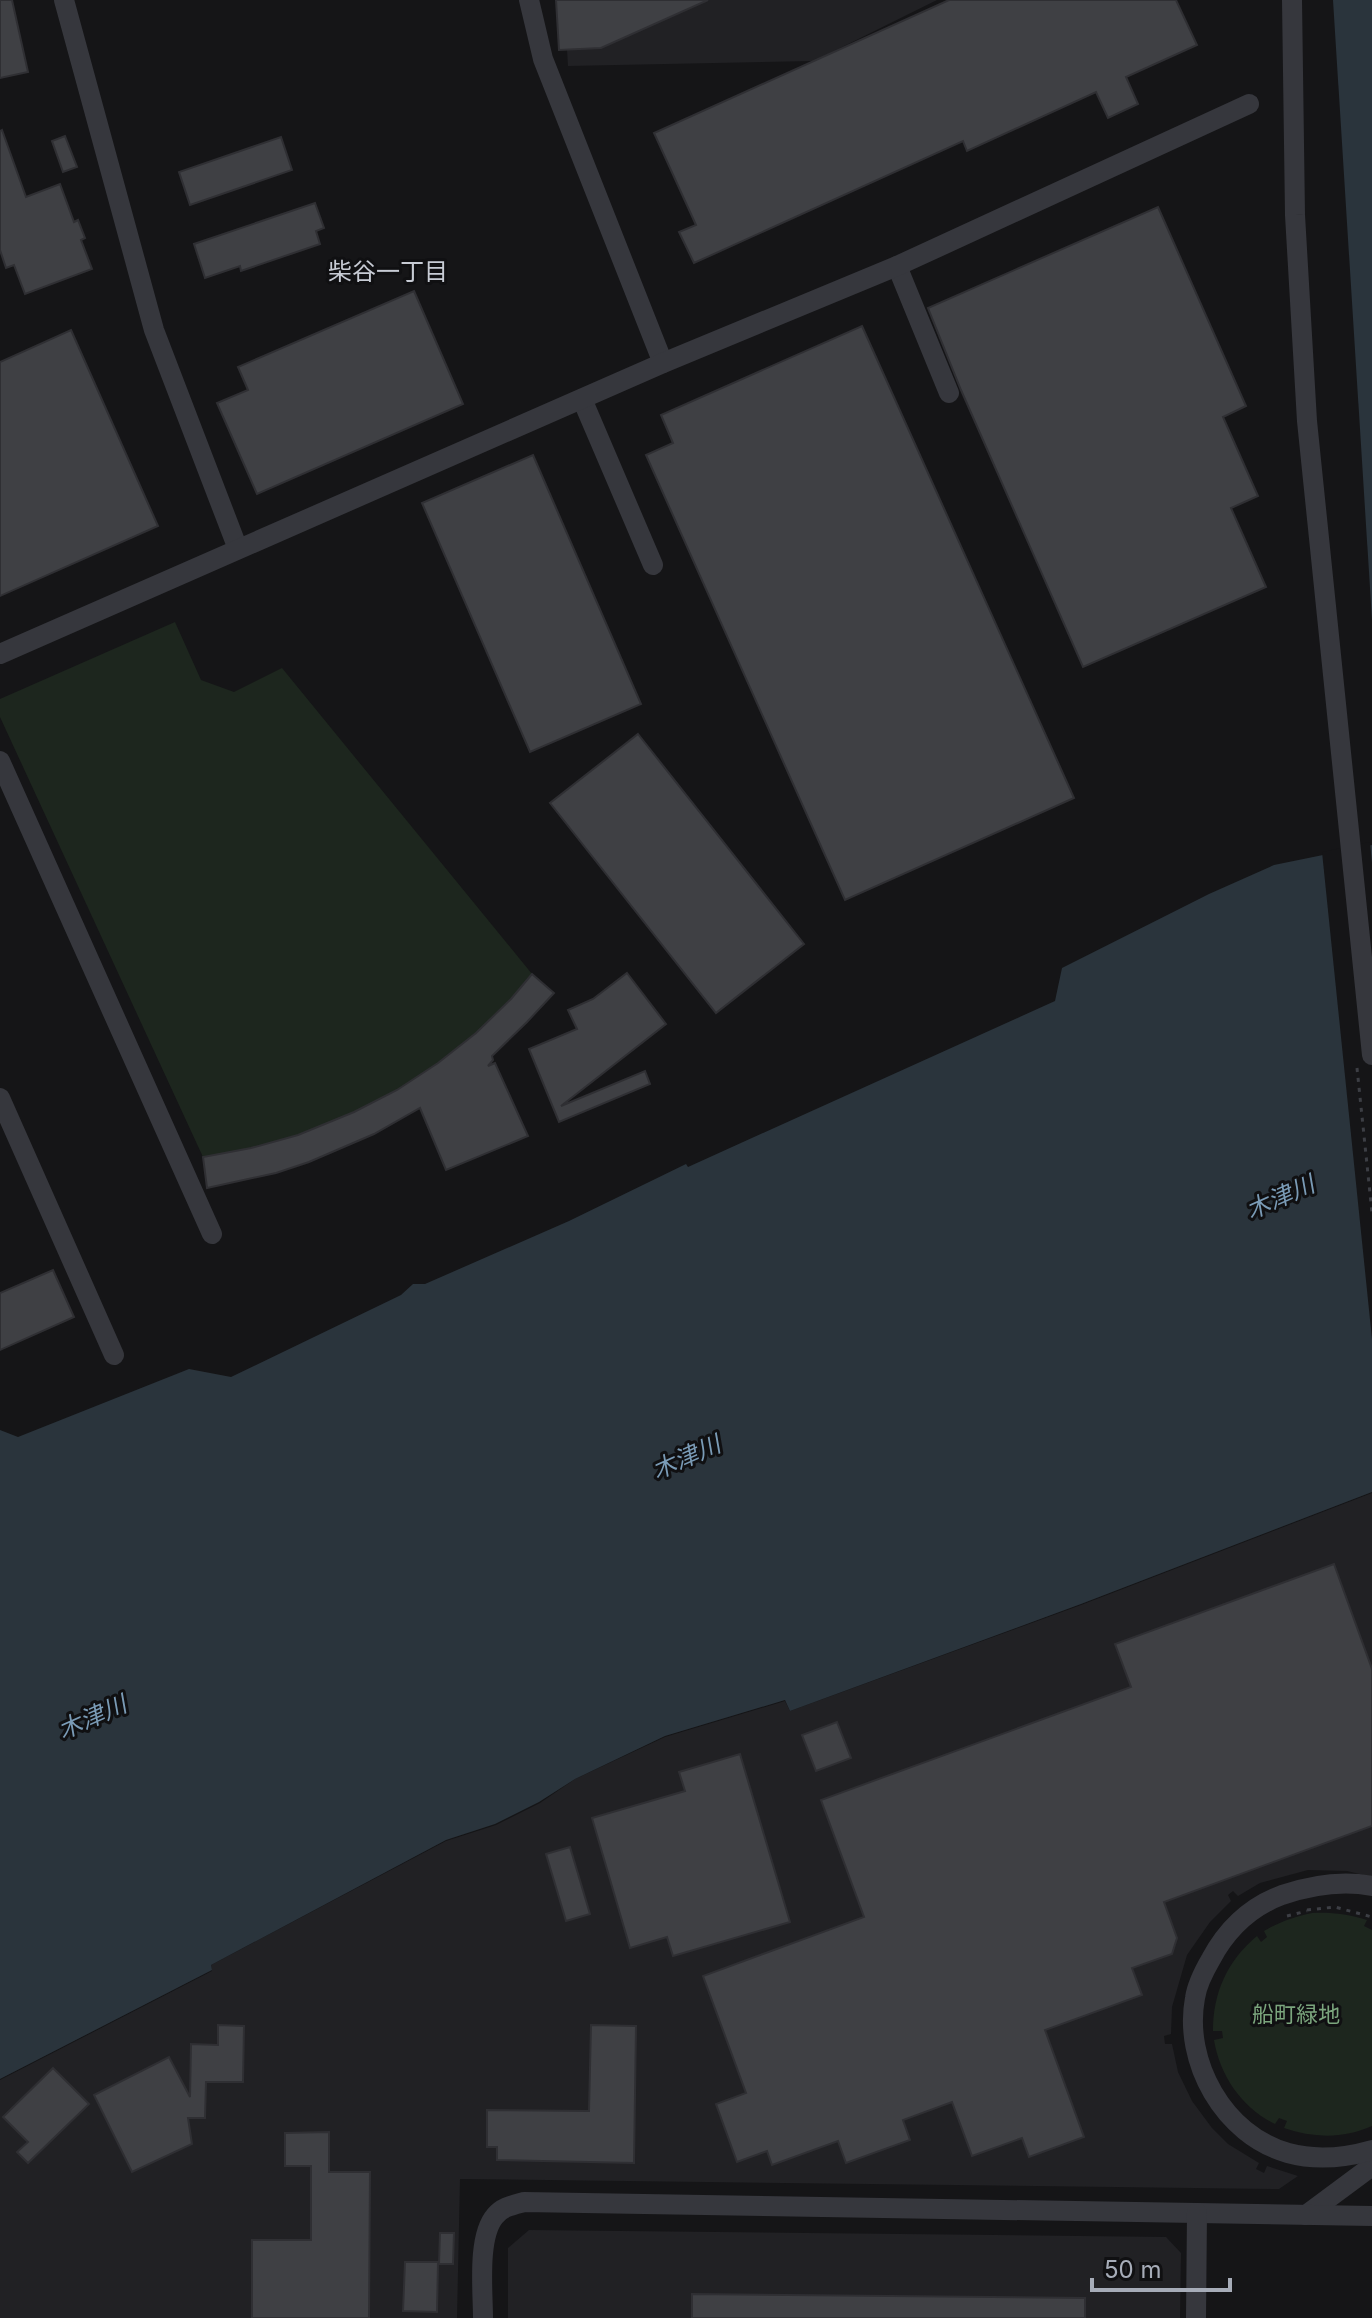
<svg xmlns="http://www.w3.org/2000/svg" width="1372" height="2318" viewBox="0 0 1372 2318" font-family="Inter,'Noto Sans JP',sans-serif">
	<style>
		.built { fill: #212124 }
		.green { fill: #1d261e }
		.water { fill: #2a343c }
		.pier { fill: #151517 }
		.building { fill: #3f4044; stroke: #2f2f33; stroke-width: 2 }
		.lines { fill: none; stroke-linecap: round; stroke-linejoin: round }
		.path { stroke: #3c3e44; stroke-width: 3; stroke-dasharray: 4 6; stroke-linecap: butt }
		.minor { stroke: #36373d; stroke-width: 20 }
		.minor-bridge { stroke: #36373d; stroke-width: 20 }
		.labels { text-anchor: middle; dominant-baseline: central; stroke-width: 6; stroke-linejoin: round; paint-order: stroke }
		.park-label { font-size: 22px; fill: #7ba57d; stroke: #101012 }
		.neighbourhood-label { font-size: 24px; fill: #c7cbd4; stroke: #101012 }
		.water-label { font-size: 24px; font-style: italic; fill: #7a9bb6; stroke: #101012 }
	</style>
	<rect width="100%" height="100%" fill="#151517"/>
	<g class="built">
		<path d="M564,0H937L814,61L568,66Z"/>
		<path d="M1372,1493V1877L1347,1871L1308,1870L1260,1883L1238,1896L1233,1891L1228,1895L1231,1901L1210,1922L1187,1955L1172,2007L1171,2034L1164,2036L1165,2044H1172L1178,2072L1192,2101L1212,2128L1228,2144L1259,2163L1256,2169L1264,2173L1267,2166L1298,2176L1279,2189L460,2179L457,2318H0V2080L212,1971L211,1965L446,1841L496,1825L540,1803L575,1779L665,1737L785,1701L790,1711L1081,1605Z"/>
		<path d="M529,2230L1166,2237L1181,2253L1180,2318H508V2248Z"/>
	</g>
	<g class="green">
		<path d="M175,622L201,680L234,692L282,668L532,974C475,1049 387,1104 298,1135C268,1146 235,1151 203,1157L0,717V699Z"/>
		<path d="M1312,1913C1331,1912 1348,1914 1367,1920L1364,1926L1372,1930V2126C1343,2139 1313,2138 1284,2128L1287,2121L1279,2118L1275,2124C1242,2108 1220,2076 1214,2040L1223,2038L1222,2031H1213C1213,1993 1227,1961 1257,1936L1261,1942L1267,1937L1264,1931C1279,1922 1294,1917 1312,1913Z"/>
	</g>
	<g class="water">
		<path d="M1333,0H1372V620Z"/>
		<path d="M1372,845V1492L1081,1604L790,1711L785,1700L665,1736L575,1779L539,1802L495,1824L446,1840L211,1965L212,1970L0,2079V1430L18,1437L189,1369L231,1377L401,1295L413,1284H425L569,1221L686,1164L688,1167L1055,1001L1062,968L1209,894L1274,865Z"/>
	</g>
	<path class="pier" d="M1370,842L1372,863V1339L1322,852Z"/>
	<g class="building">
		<path d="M0,0H12L28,72L0,78Z"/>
		<path d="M556,0H708L601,48L559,50Z"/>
		<path d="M949,0H1176L1197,45L1126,77L1138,104L1108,118L1096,92L967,151L963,141L694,263L679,232L696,225L654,133Z"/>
		<path d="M2,130L26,197L60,184L74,222L78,220L85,238L81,240L92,269L25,294L14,265L6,268L0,250V131Z"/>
		<path d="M65,136L77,167L63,172L52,141Z"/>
		<path d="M281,137L292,170L190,205L179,172Z"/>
		<path d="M315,203L324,228L316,231L320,244L241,271L240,266L205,278L194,244Z"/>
		<path d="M1158,207L1246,406L1223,417L1258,496L1231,508L1266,587L1083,667L961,390L928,308Z"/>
		<path d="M414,291L463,404L257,494L217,403L248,390L238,367Z"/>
		<path d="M862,326L1074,798L845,900L646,455L673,443L661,415Z"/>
		<path d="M71,330L158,526L0,596V362Z"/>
		<path d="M533,455L641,704L530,752L422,503Z"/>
		<path d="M638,734L804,944L716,1013L550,803Z"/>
		<path d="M627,973L666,1024L561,1106L645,1071L650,1084L559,1122L529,1049L577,1029L568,1010L593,999Z"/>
		<path d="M532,974L554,993L527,1022L492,1056L493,1060L488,1066L495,1063L528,1136L446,1170L420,1108L374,1134L309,1162L276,1173L207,1188L203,1157L251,1148L298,1135L354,1112L397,1090L438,1063L476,1033L511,999Z"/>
		<path d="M53,1270L74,1317L0,1350V1293Z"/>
		<path d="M1334,1564L1372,1669V1826L1164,1902L1177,1938L1172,1954L1132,1968L1142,1995L1045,2030L1084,2137L1029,2157L1022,2138L972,2156L952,2102L903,2120L910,2140L846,2163L838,2141L772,2165L767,2151L737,2162L716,2104L746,2093L703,1976L864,1917L821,1800L1131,1687L1115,1644Z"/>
		<path d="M837,1722L851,1758L816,1771L802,1735Z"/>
		<path d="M740,1754L790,1922L673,1956L667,1937L630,1948L592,1818L685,1791L679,1772Z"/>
		<path d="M570,1847L590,1914L566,1921L546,1854Z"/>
		<path d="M218,2025L244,2026L243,2082H206L205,2118H188L192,2144L132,2172L94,2095L169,2057L190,2097L191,2044L218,2045Z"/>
		<path d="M591,2025L636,2026L634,2163L497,2160V2147H487V2110L589,2111Z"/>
		<path d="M53,2068L89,2104L28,2163L17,2152L28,2142L3,2117Z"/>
		<path d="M329,2132V2172H370L369,2318H252V2240H311V2166H285V2133Z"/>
		<path d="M440,2233H454L453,2264H439Z"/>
		<path d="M405,2262H438L437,2312L403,2311Z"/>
		<path d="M692,2294L1085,2298V2318H692Z"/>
	</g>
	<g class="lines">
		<g class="path">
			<path d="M1357,1068L1372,1213"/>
			<path d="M1307,1910L1335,1907L1372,1917"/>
			<path d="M1287,1916L1307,1911"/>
		</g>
		<g class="minor">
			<path d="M64,0L154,330L238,549"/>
			<path d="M529,0L543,59L663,363"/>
			<path d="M1292,0L1295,215L1307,421L1372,1055"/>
			<path d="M897,266L949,393"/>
			<path d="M582,399L653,565"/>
			<path d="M0,654L663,363L897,266L1249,104"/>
			<path d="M0,761L212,1234"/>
			<path d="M0,1098L114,1355"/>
			<path d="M1306,2215L1372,2166"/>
			<path d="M483,2318C483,2291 477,2237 495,2216C502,2207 513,2205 524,2202L1372,2216"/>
			<path d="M1196,2318L1197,2213"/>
		</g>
		<path class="minor-bridge" d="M1372,1886C1341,1880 1312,1885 1282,1895C1250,1907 1227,1929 1211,1959C1204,1971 1197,1984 1195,1998C1183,2062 1224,2135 1288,2153C1317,2161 1344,2158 1372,2150"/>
	</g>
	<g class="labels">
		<g class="park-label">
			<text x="1296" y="2014">船町緑地</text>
		</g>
		<g class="neighbourhood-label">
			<text x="388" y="271">柴谷一丁目</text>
		</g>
		<g class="water-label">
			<text transform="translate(1280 1197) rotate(-24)">木津川</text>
			<text transform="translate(686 1457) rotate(-24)">木津川</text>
			<text transform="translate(92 1717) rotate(-24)">木津川</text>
		</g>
	</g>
	<path d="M1092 2278v12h138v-12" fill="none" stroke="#a6acb8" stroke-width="4"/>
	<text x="1104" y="2278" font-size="24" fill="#a6acb8" stroke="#101012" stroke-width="6" paint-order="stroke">50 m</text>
</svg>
